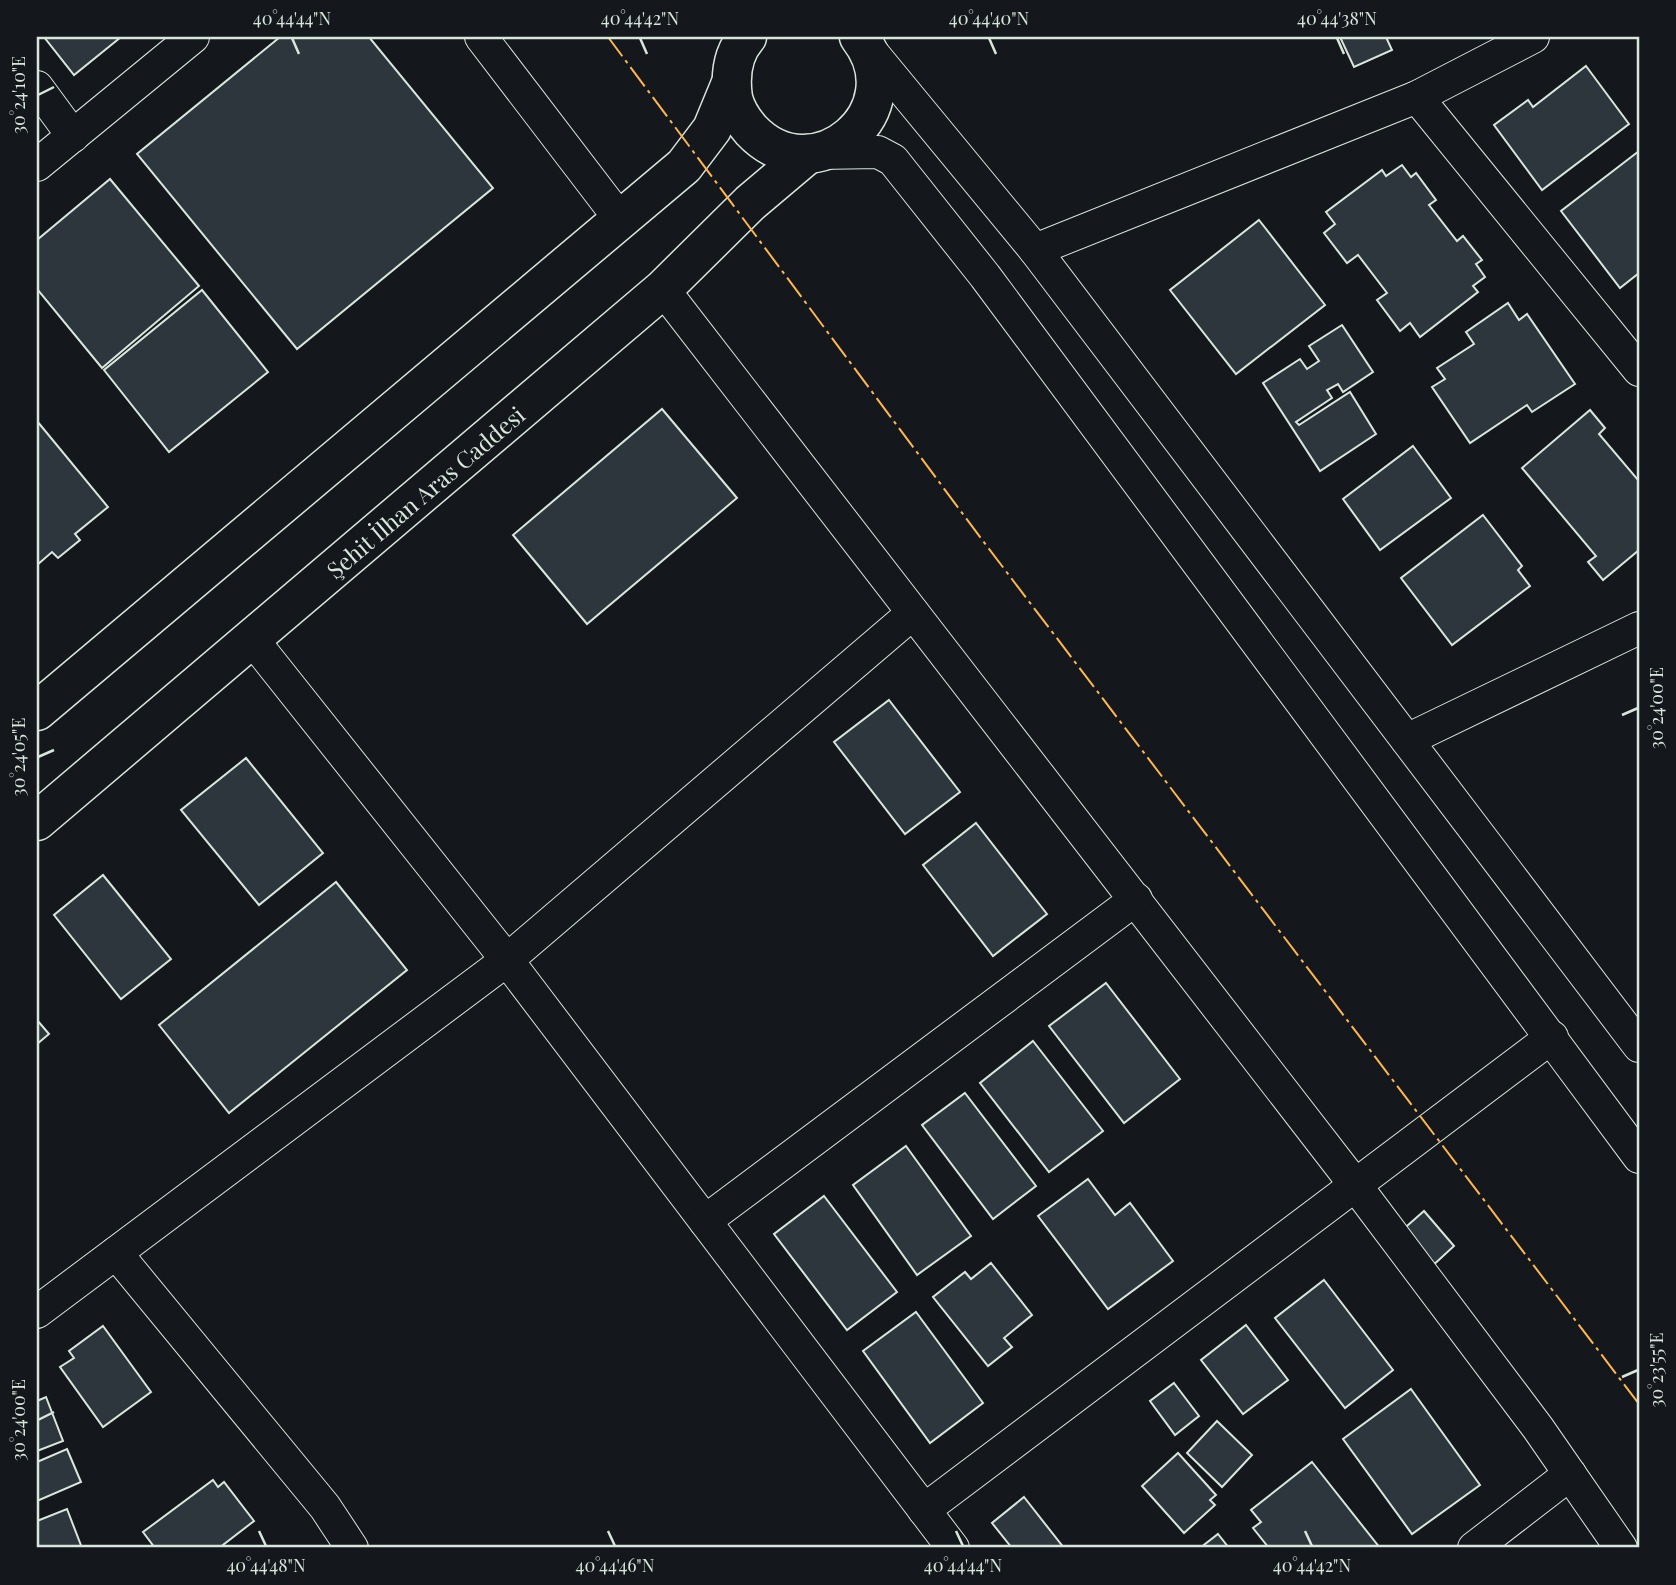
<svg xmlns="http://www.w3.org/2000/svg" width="1676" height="1585" viewBox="0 0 1676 1585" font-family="'Playfair Display',serif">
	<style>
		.building { fill: #2c363c; stroke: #d8e6dc; stroke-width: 2 }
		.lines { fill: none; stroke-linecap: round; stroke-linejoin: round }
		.street-casing { stroke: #d8e6dc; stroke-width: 34 }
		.secondary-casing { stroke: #d8e6dc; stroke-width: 41 }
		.street { stroke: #14181c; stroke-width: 32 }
		.secondary { stroke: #14181c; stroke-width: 38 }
		.power { stroke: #ffb74d; stroke-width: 2; stroke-dasharray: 24 5 3.5 5; stroke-linecap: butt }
		.ticks { fill: none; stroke: #d8e6dc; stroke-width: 2.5 }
		.labels { text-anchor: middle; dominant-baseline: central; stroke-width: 5; stroke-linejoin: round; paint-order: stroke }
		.street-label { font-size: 23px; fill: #d8e6dc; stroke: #14181c }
		.neatline { fill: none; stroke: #d8e6dc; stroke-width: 2.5 }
		.ticks-label { font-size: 18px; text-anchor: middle; fill: #d8e6dc }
	</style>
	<rect width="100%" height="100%" fill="#14181c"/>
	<g class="building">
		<path d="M44,37H121L74,75Z"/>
		<path d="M280,37H369L493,188L297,349L137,154Z"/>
		<path d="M1340,37H1386L1392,50L1354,67Z"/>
		<path d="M1586,66L1629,124L1542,190L1494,125L1528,100L1533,107Z"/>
		<path d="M1639,151V273L1620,288L1561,211Z"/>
		<path d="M1402,165L1411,177L1416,173L1436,200L1429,205L1457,241L1463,236L1482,260L1476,264L1485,277L1473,286L1478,292L1420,337L1410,323L1400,331L1377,300L1387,293L1358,255L1347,263L1324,233L1335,224L1326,212L1382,170L1386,176Z"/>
		<path d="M110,179L199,286L102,368L37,289V240Z"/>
		<path d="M1259,220L1325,305L1236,374L1170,290Z"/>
		<path d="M202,290L268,372L169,452L104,370Z"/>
		<path d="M1508,303L1519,320L1527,314L1575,384L1532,412L1527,405L1470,443L1432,387L1445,379L1437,368L1474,344L1466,332Z"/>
		<path d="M1342,325L1373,372L1343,392L1338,384L1327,390L1332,398L1296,422L1299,425L1350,392L1376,434L1320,471L1263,383L1300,359L1307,369L1319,361L1309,346Z"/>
		<path d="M662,409L737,498L587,624L513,535Z"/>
		<path d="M1590,410L1605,428L1599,434L1639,481V550L1603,580L1588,562L1596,556L1522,468Z"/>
		<path d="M37,421L108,507L75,534L80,540L58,558L52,552L37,565Z"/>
		<path d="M1413,446L1451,498L1380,550L1343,499Z"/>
		<path d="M1483,515L1522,566L1518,570L1530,586L1452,645L1401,578Z"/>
		<path d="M889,700L960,792L905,834L834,742Z"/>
		<path d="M246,758L323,853L259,905L181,810Z"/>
		<path d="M976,823L1047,914L993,956L923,865Z"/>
		<path d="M103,875L171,959L121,999L54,915Z"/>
		<path d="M336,882L407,970L229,1113L159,1025Z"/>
		<path d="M1106,983L1180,1079L1124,1123L1049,1026Z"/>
		<path d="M37,1020L49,1034L37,1044Z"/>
		<path d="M1033,1041L1103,1131L1049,1172L980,1083Z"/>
		<path d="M965,1093L1036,1186L993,1219L922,1125Z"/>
		<path d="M906,1146L971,1236L917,1275L853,1185Z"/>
		<path d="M1088,1179L1115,1215L1130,1203L1173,1261L1108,1309L1038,1216Z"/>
		<path d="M824,1196L897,1292L847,1330L774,1234Z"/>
		<path d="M1424,1211L1454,1246L1430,1268L1399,1233Z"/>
		<path d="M991,1263L1032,1315L1004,1338L1012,1347L988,1366L933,1297L965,1272L971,1279Z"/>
		<path d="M1324,1280L1393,1370L1345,1408L1275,1318Z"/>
		<path d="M916,1312L983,1403L930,1443L863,1351Z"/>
		<path d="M1246,1325L1288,1380L1243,1414L1201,1360Z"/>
		<path d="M103,1326L151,1392L103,1427L60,1367L74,1358L69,1351Z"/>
		<path d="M1174,1383L1199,1416L1175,1435L1150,1401Z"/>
		<path d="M1411,1389L1480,1485L1412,1534L1343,1439Z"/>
		<path d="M46,1397L63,1441L37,1451V1401Z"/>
		<path d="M1217,1421L1252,1455L1222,1487L1187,1453Z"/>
		<path d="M67,1449L81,1482L37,1501V1462Z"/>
		<path d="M1178,1453L1216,1495L1210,1500L1215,1505L1184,1533L1142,1486Z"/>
		<path d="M1312,1462L1380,1548H1269L1253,1528L1261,1522L1251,1510Z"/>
		<path d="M213,1480L218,1487L224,1482L254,1521L219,1548H155L143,1532Z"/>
		<path d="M1024,1497L1064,1548H1012L992,1523Z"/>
		<path d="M67,1509L82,1548H37V1521Z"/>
		<path d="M1218,1534L1229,1548H1200Z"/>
	</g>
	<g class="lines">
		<g class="street-casing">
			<g id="street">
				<path d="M481,37L620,219"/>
				<path d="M866,45L1035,250L1639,1046"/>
				<path d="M37,87L73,136"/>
				<path d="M1417,97L1639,370"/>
				<path d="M818,153L878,152L893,160L985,276L1639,1157"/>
				<path d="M37,165L193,37"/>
				<path d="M1035,250L1417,97L1533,37"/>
				<path d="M663,289L1356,1186L1538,1428L1621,1548"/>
				<path d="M252,639L507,960L953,1548"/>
				<path d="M1407,740L1639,628"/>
				<path d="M705,1221L1136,899"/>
				<path d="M116,1253L325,1507L352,1548"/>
				<path d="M37,1312L507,960L913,613"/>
				<path d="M924,1510L1552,1037"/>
				<path d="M1474,1548L1570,1474"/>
			</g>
		</g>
		<g class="secondary-casing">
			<g id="secondary">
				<path d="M747,37C732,54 730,77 733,98C736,110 743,121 751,130C814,197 916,110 859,37"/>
				<path d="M37,711L684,166L712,129L731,83"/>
				<path id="s1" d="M37,821L663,289L750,203L808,154"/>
			</g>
		</g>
		<use href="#street" class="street"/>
		<use href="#secondary" class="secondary"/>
		<path class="power" d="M608,37L983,541L1639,1404"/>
	</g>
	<path class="ticks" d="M292,38L299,54M640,38L647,54M989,38L996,54M1337,38L1344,54M38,95L54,87M1622,715L1638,708M38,757L54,750M1622,1377L1638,1370M38,1420L54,1412M259,1531L266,1546M608,1531L615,1546M956,1531L963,1546M1305,1531L1312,1546"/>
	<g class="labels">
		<g class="street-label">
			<text stroke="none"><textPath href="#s1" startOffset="509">Şehit İlhan Aras Caddesi</textPath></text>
		</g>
	</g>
	<rect width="1676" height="1585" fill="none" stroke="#14181c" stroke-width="77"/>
	<rect x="38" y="38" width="1600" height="1508" class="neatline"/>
	<g class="ticks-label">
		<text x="292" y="25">40°44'44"N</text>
		<text x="640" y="25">40°44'42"N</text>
		<text x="989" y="25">40°44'40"N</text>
		<text x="1337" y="25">40°44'38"N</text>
		<text transform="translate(19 95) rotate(-90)" y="6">30°24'10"E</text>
		<text transform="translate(1657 708) rotate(-90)" y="6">30°24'00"E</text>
		<text transform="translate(19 757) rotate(-90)" y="6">30°24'05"E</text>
		<text transform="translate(1657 1370) rotate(-90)" y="6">30°23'55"E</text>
		<text transform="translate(19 1420) rotate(-90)" y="6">30°24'00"E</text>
		<text x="266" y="1572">40°44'48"N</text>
		<text x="615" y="1572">40°44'46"N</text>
		<text x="963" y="1572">40°44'44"N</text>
		<text x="1312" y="1572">40°44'42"N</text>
	</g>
</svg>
